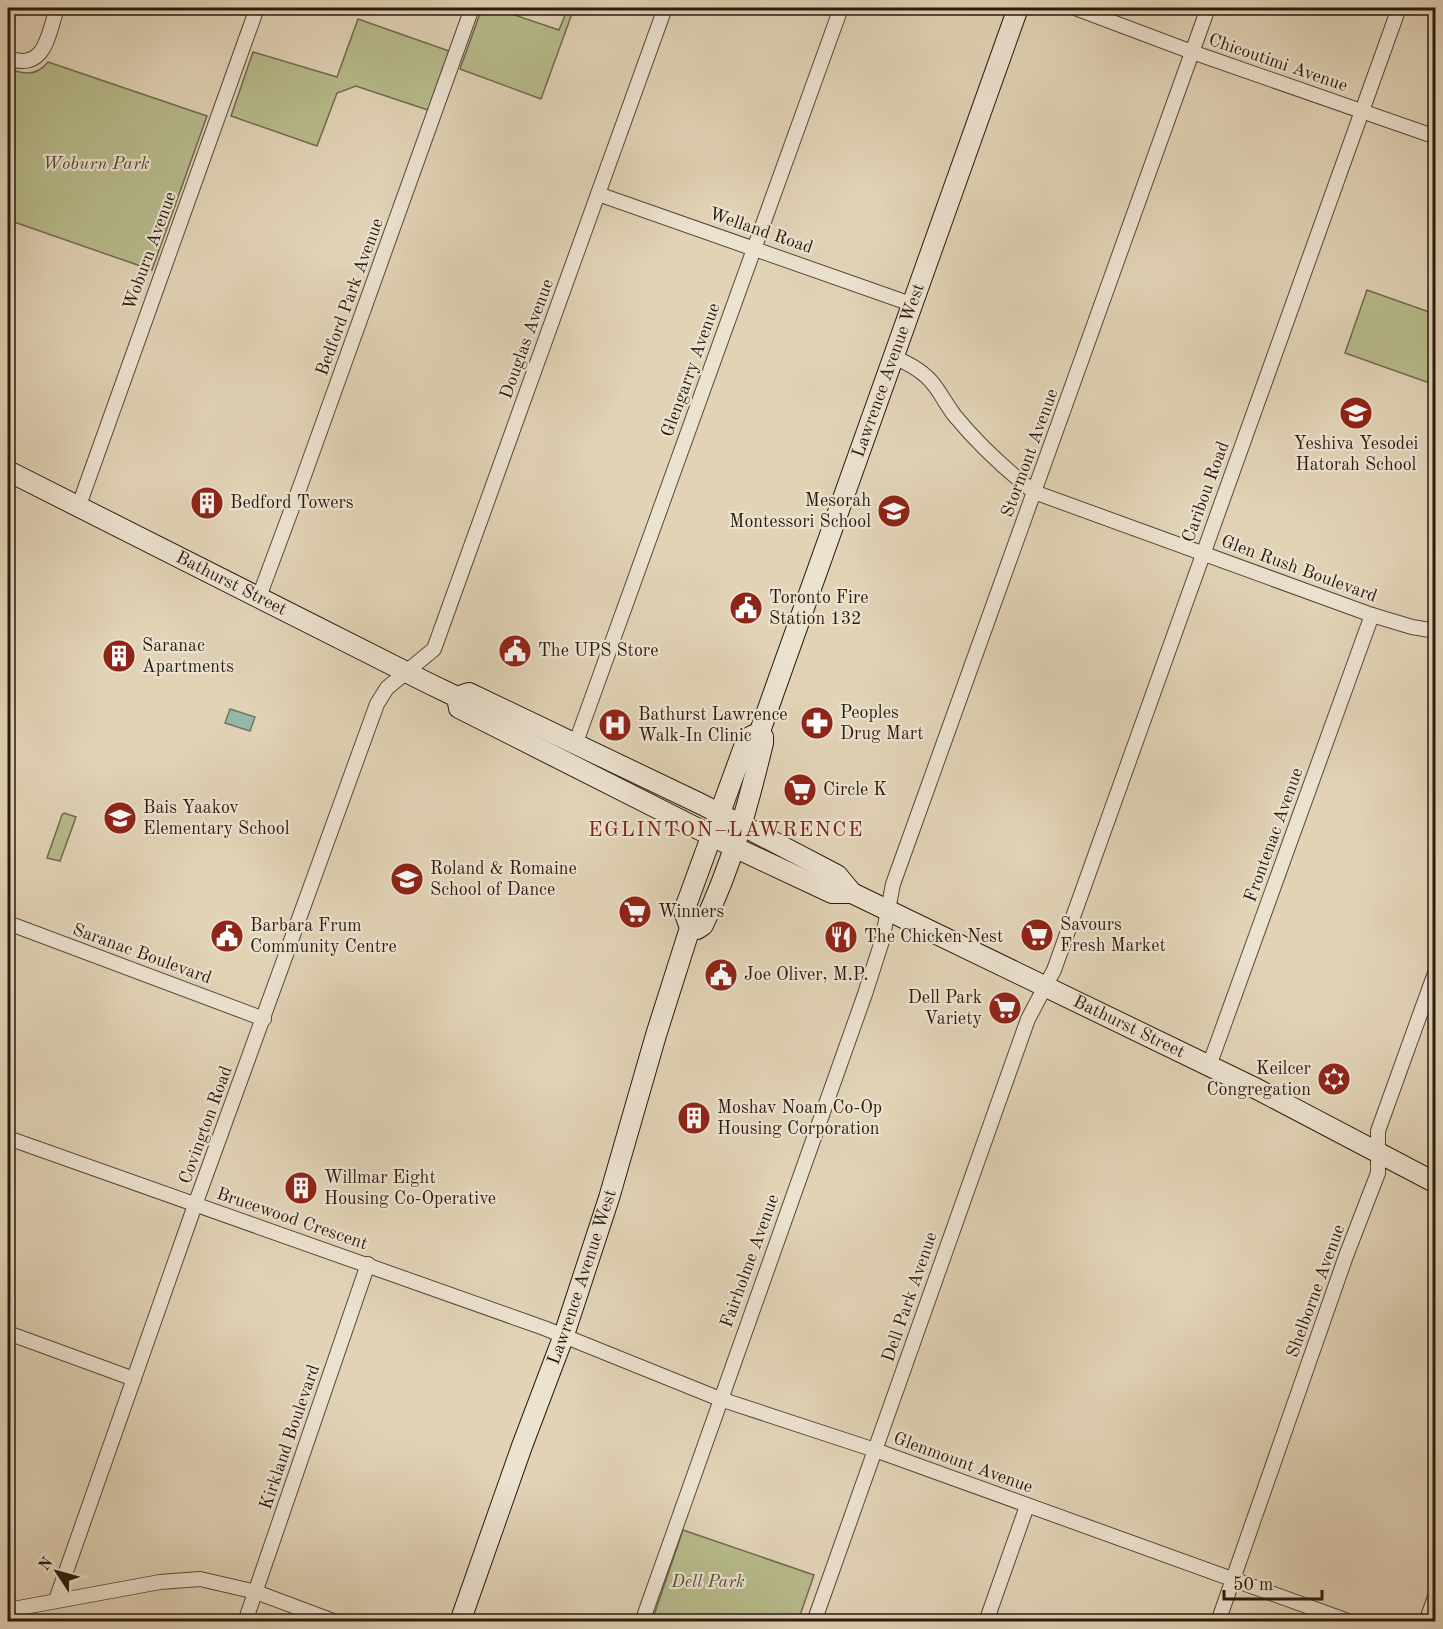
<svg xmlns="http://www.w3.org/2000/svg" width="1443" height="1629" viewBox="0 0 1443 1629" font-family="'Old Standard TT',serif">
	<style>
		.green { fill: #b7bb8c; stroke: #706b4d; stroke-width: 1.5 }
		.water { fill: #96b9a8; stroke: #6a7a6a; stroke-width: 1.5 }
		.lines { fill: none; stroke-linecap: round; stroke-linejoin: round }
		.street-casing { stroke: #564938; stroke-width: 16 }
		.secondary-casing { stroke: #281b0e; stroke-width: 22 }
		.street { stroke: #ece2d0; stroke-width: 14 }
		.secondary { stroke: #ece2d0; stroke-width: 20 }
		.labels { text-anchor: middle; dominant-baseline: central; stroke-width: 4.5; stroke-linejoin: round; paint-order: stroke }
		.street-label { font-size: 18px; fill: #281b0e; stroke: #ece2d0 }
		.park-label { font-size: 18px; font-style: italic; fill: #534b34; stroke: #ece2d0 }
		.poi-label { font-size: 18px; fill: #281b0e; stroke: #ece2d0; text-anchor: start }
		.quarter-label { font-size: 21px; letter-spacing: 1.5px; fill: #7a1f14; stroke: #ece2d0 }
	</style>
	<rect width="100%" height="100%" fill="#e2d3b7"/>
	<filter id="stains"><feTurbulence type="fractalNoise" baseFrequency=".00333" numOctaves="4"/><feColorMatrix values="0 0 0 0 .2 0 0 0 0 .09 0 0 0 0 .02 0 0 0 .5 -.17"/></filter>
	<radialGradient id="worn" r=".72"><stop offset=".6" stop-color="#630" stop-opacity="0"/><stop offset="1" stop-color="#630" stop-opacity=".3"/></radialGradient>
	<g class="green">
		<path d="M482,8H494L559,30L568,8H574L541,99L460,69Z"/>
		<path d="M358,19L449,51L428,110L356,86L337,93L317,146L231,116L253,52L337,77Z"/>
		<path d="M48,62L207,116L152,270L8,220V69C24,74 36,77 48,62Z"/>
		<path d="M1367,290L1435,314V385L1345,353Z"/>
		<path d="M64,813L76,817L60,861L47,858L62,815Z"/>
		<path d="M683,1530L814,1575L798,1621H652Z"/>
	</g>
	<path class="water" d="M230,709L255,717L250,731L225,723Z"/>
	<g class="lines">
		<g class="street-casing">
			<g id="street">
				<path d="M1075,8L1192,52L1436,137"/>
				<path d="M8,58C45,72 48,35 57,8"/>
				<path d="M598,194L911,304"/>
				<path d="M893,357C908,363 924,371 934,385C942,395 947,406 955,416C978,444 1005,469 1034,492L1372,615L1412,627L1436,631"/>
				<path d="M78,508L257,8"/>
				<path d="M259,597L301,484L472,8"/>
				<path d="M575,745L841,8"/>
				<path d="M8,923L264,1019"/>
				<path d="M1209,1066L1372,615"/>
				<path d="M8,1138L544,1328L720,1399L875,1450L1351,1622"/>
				<path d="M8,1333L134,1379"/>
				<path d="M56,1600L195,1205L377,704L387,688L434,649L665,8"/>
				<path d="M8,1610L160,1582L200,1579L256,1592L336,1622"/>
				<path d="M245,1622L368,1264"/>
				<path d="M642,1622L865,994L882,941L893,884L1208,8"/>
				<path d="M814,1622L1028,1019L1054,970L1399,8"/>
				<path d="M986,1622L1027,1506"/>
				<path d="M1218,1622L1346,1256L1378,1173V1131L1436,970"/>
				<path d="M1426,1622L1436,1594"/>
			</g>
		</g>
		<g class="secondary-casing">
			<g id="secondary">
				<path id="s1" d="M8,471L426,682L457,697L469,693L703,805L837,875L852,893L1257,1089L1436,1183"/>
				<path d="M457,697L459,708L734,847L832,893H852"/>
				<path id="s2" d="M759,734L1018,8"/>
				<path d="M690,928L697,929L703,925C731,868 748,805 763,743V737L759,734"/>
				<path id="s3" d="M460,1622L522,1446L564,1335L609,1198L656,1035L690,928L684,911L744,747C747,739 750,735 759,734"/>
			</g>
		</g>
		<use href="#street" class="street"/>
		<use href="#secondary" class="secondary"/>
	</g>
	<defs>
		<g id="school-disc" transform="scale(1.725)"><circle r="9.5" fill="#8f2418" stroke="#ece2d0"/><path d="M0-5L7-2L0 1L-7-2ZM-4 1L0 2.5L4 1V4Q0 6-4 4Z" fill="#fff"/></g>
		<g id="building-disc" transform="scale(1.725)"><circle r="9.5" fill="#8f2418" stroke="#ece2d0"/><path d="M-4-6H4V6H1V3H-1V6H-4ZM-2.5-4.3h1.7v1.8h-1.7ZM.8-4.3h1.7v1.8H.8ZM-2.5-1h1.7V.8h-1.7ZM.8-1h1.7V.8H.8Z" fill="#fff"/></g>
		<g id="civic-disc" transform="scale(1.725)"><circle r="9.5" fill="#8f2418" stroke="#ece2d0"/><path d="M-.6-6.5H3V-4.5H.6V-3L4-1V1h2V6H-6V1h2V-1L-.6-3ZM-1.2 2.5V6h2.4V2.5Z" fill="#fff"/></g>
		<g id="pharmacy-disc" transform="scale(1.725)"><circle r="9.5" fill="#8f2418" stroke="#ece2d0"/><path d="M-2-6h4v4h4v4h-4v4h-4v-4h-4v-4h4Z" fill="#fff"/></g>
		<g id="hospital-disc" transform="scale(1.725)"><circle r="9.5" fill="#8f2418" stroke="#ece2d0"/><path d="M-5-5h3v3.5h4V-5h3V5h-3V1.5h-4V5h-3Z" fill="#fff"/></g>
		<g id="supermarket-disc" transform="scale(1.725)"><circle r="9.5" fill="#8f2418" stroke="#ece2d0"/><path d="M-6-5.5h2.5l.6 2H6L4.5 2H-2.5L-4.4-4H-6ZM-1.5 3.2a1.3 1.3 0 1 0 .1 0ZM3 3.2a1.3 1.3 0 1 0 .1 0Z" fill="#fff"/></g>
		<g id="restaurant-disc" transform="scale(1.725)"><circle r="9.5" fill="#8f2418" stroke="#ece2d0"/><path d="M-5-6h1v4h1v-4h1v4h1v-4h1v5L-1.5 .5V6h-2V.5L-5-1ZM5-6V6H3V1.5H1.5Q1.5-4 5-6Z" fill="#fff"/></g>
		<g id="synagogue-disc" transform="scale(1.725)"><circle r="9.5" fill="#8f2418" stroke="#ece2d0"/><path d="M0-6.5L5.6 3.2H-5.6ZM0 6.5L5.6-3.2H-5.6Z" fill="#fff"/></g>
	</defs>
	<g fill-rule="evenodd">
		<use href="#school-disc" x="1356" y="413"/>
		<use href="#building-disc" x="207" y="503"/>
		<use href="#school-disc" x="894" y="511"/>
		<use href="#civic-disc" x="746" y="608"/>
		<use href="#civic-disc" x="515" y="651"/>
		<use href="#building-disc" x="119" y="656"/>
		<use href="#pharmacy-disc" x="817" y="723"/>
		<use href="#hospital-disc" x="615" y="725"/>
		<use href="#supermarket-disc" x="800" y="790"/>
		<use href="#school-disc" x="120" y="818"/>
		<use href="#school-disc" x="407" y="879"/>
		<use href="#supermarket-disc" x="635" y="912"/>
		<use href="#supermarket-disc" x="1037" y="935"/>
		<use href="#civic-disc" x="227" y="936"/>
		<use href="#restaurant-disc" x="841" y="937"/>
		<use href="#civic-disc" x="721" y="975"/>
		<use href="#supermarket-disc" x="1005" y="1008"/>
		<use href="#synagogue-disc" x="1334" y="1079"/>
		<use href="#building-disc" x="694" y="1118"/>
		<use href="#building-disc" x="301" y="1188"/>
	</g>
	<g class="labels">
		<g class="street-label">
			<text transform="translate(1278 63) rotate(19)">Chicoutimi Avenue</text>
			<text transform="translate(761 231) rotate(19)">Welland Road</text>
			<text transform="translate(150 251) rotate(-70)">Woburn Avenue</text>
			<text transform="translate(350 297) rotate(-70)">Bedford Park Avenue</text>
			<text transform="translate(527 339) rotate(-70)">Douglas Avenue</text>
			<text transform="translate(691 370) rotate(-70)">Glengarry Avenue</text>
			<text stroke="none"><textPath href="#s2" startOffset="386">Lawrence Avenue West</textPath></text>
			<text transform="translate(1030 453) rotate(-70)">Stormont Avenue</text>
			<text transform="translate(1206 492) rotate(-70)">Caribou Road</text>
			<text transform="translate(1299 569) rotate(20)">Glen Rush Boulevard</text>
			<text stroke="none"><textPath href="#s1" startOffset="250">Bathurst Street</textPath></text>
			<text transform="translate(1274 835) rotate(-70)">Frontenac Avenue</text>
			<text transform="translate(142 954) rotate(20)">Saranac Boulevard</text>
			<text stroke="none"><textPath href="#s1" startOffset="1257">Bathurst Street</textPath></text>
			<text transform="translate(206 1125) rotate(-70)">Covington Road</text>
			<text transform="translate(292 1219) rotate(19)">Brucewood Crescent</text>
			<text transform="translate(750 1261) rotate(-70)">Fairholme Avenue</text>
			<text stroke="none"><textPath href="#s3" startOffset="366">Lawrence Avenue West</textPath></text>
			<text transform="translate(1316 1291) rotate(-70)">Shelborne Avenue</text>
			<text transform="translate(910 1297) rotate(-71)">Dell Park Avenue</text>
			<text transform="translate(290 1437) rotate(-71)">Kirkland Boulevard</text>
			<text transform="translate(963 1463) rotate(20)">Glenmount Avenue</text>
		</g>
		<g class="park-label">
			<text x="96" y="164">Woburn Park</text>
			<text x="708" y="1582">Dell Park</text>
		</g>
		<g class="poi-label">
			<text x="1356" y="444" text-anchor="middle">Yeshiva Yesodei<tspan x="1356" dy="21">Hatorah School</tspan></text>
			<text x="871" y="501" text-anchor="end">Mesorah<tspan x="871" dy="21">Montessori School</tspan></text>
			<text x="230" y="503">Bedford Towers</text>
			<text x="769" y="598">Toronto Fire<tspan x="769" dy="21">Station 132</tspan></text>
			<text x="142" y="646">Saranac<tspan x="142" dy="21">Apartments</tspan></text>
			<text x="538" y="651">The UPS Store</text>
			<text x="840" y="713">Peoples<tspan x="840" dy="21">Drug Mart</tspan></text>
			<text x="638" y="715">Bathurst Lawrence<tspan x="638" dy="21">Walk-In Clinic</tspan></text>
			<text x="823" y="790">Circle K</text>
			<text x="143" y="808">Bais Yaakov<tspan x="143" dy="21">Elementary School</tspan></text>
			<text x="430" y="869">Roland &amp; Romaine<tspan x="430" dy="21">School of Dance</tspan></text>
			<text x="658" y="912">Winners</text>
			<text x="1060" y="925">Savours<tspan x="1060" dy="21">Fresh Market</tspan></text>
			<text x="250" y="926">Barbara Frum<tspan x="250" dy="21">Community Centre</tspan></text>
			<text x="864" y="937">The Chicken Nest</text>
			<text x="744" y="975">Joe Oliver, M.P.</text>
			<text x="982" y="998" text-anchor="end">Dell Park<tspan x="982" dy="21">Variety</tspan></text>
			<text x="1311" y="1069" text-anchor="end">Keilcer<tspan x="1311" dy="21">Congregation</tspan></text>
			<text x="717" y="1108">Moshav Noam Co-Op<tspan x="717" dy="21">Housing Corporation</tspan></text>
			<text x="324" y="1178">Willmar Eight<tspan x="324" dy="21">Housing Co-Operative</tspan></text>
		</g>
		<g class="quarter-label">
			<text x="726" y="830">EGLINTON–LAWRENCE</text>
		</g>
	</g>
	<rect width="1443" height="1629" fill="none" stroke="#e2d3b7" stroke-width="30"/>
	<rect x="9" y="9" width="1425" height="1611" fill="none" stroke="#281b0e" stroke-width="3"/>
	<rect x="15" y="15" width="1413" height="1599" fill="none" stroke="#281b0e" stroke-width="1.5"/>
	<g transform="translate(57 1572) rotate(306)" stroke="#ece2d0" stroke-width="4.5" paint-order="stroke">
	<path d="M0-4.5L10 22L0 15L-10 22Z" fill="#281b0e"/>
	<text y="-9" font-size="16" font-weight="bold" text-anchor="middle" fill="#281b0e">N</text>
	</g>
	<path d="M1224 1590v9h98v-9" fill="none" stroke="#281b0e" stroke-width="3"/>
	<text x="1233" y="1590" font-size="18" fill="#281b0e" stroke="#ece2d0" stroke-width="4.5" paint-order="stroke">50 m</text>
	<rect width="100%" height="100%" filter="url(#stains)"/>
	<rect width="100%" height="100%" fill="url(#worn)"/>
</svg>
